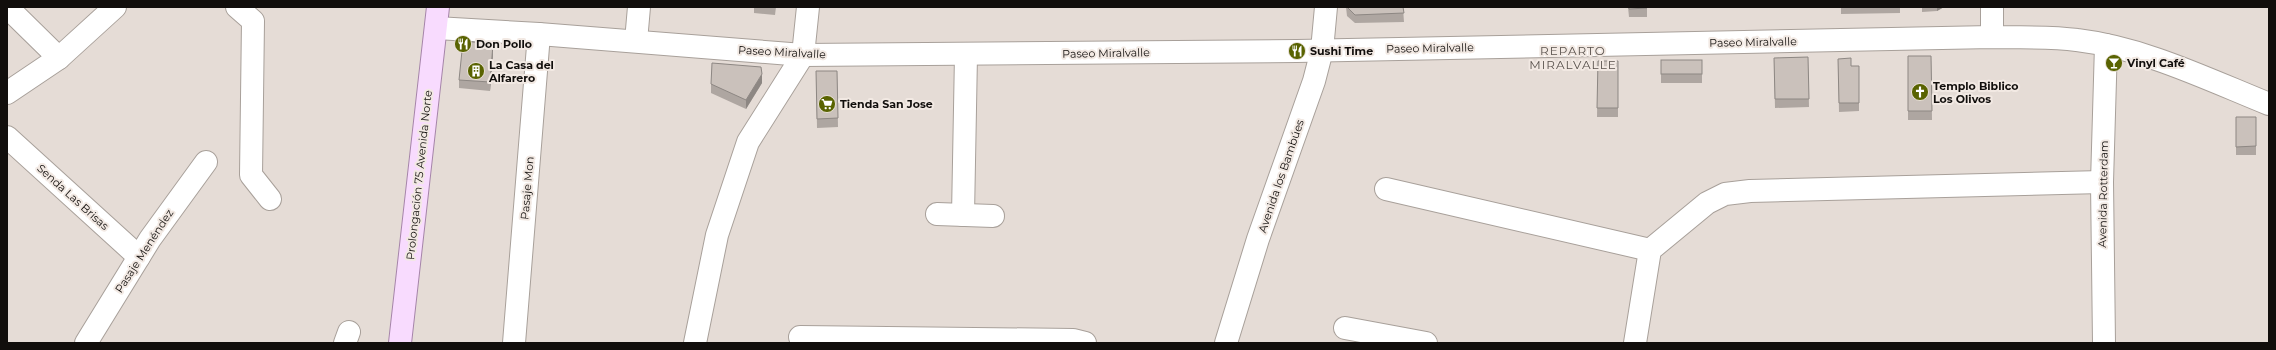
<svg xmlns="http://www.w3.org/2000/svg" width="2276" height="350" viewBox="0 0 2276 350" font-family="Montserrat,sans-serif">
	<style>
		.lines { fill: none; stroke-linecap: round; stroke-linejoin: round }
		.minor-casing { stroke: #a8a09a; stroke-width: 24 }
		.major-casing { stroke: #a584a9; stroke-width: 24 }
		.minor { stroke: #fff; stroke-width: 22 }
		.major { stroke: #f8dbfe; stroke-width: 22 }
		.wall { fill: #aea6a1 }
		.shaded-wall { fill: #8d8783 }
		.building { fill: #cac1bb; stroke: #8d8783 }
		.labels { text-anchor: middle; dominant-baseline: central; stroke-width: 4; stroke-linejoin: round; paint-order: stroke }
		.street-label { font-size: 11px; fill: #110e0c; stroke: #f2e9e3 }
		.poi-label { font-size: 11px; font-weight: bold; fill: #110e0c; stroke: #f2e9e3; text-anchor: start }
		.neighbourhood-label { font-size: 12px; letter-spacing: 1px; fill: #58514c; stroke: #f2e9e3 }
	</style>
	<rect width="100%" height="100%" fill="#e5dcd6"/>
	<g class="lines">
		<g class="minor-casing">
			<g id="minor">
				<path d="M7,7L59,58"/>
				<path d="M237,7L253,21L251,175L270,199"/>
				<path d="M1992,7V37"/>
				<path d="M436,28L539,34L803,55L1297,51L1992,37C2020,38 2049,36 2077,40C2144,48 2207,79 2269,104"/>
				<path d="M636,41L639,7"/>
				<path d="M7,93L59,58L115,7"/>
				<path d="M7,137L139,257"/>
				<path d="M1386,189L1650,250"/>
				<path d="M937,214L993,216"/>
				<path d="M963,215L966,55"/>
				<path d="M1345,328L1426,343"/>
				<path d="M800,337L1073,340L1085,343"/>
				<path d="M86,343L150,239L206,162"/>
				<path d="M345,343L349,332"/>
				<path d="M514,343L539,34"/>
				<path d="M695,343L717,235L748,142L803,55L808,7"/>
				<path d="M1226,343L1258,239L1314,81L1322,50L1326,7"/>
				<path d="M1635,343L1650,250L1707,203L1725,194L1750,191L2102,182"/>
				<path d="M2104,343L2102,182L2106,45"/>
			</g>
		</g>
		<g class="major-casing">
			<path id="major" d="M400,343L438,7"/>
		</g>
		<use href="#minor" class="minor"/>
		<use href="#major" class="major"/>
	</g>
	<g class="wall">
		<path d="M754,7H776L775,15L754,13Z"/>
		<path d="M1346,7H1416L1403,8L1404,22L1355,23L1347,16Z"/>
		<path d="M1628,7H1647V17H1629Z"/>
		<path d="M1841,7H1900V13L1841,14Z"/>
		<path d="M1922,7H1944L1937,11L1922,12Z"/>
		<path d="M493,53L490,91L459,88V80Z"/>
		<path d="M1908,56H1931L1932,120H1908Z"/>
		<path d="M1808,57L1809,107L1775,108L1774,58Z"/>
		<path d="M1838,59L1851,66H1859V111L1839,112Z"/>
		<rect x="1661" y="60" width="41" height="23"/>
		<path d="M1598,61H1618V117H1597Z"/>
		<path d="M816,71H837L838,127L817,128Z"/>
		<path d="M762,83L746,109L711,93V84Z"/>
		<rect x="2236" y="117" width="20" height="38"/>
	</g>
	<g class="shaded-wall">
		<path d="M1937,7H1944L1937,11Z"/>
		<path d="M493,44V53L490,91V82Z"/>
		<path d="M762,74V83L746,109V100Z"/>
	</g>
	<g class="building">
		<path d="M1347,7H1403L1404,13L1355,15Z"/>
		<path d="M1629,7H1647V8L1629,9Z"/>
		<path d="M463,41L493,44L490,82L459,80Z"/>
		<path d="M1908,56H1931L1932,111H1908Z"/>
		<path d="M1808,57L1809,99H1775L1774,58Z"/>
		<path d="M1851,58V66H1859V103H1839L1838,59Z"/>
		<rect x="1661" y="60" width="41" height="14"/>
		<path d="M1598,61H1618V108H1597Z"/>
		<path d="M712,63L761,67L762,74L746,100L711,84Z"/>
		<path d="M816,71H837L838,118L817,119Z"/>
		<path d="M2236,117H2256V146L2236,147Z"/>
	</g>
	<defs>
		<g id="restaurant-disc" transform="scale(0.9)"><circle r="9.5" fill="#596301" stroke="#f2e9e3"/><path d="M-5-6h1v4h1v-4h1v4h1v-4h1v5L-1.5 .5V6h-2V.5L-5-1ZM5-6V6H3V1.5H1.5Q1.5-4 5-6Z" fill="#fff"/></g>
		<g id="bar-disc" transform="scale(0.9)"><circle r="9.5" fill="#596301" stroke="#f2e9e3"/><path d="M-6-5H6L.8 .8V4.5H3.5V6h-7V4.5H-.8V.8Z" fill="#fff"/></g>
		<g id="building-disc" transform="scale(0.9)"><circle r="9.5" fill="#596301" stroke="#f2e9e3"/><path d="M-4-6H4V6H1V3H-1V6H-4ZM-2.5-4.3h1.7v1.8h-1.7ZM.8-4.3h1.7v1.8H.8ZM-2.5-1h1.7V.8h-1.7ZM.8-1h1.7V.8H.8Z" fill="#fff"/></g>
		<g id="church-disc" transform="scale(0.9)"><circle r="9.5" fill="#596301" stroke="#f2e9e3"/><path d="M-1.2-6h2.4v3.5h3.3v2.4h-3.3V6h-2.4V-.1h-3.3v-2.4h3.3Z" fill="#fff"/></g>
		<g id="supermarket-disc" transform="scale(0.9)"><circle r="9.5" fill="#596301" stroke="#f2e9e3"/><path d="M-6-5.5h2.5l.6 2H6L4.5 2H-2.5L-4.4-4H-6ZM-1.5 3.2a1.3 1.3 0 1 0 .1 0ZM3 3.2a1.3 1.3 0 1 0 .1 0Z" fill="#fff"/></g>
	</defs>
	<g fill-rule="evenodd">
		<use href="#restaurant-disc" x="463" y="44"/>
		<use href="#restaurant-disc" x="1297" y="51"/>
		<use href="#bar-disc" x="2114" y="63"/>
		<use href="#building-disc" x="476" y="71"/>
		<use href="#church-disc" x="1920" y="92"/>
		<use href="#supermarket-disc" x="827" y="104"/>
	</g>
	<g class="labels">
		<g class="street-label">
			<text transform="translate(1753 42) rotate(-1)">Paseo Miralvalle</text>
			<text transform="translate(1430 48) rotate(-1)">Paseo Miralvalle</text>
			<text transform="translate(782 52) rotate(3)">Paseo Miralvalle</text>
			<text transform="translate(1106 53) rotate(-1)">Paseo Miralvalle</text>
			<text transform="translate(419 175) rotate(-84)">Prolongación 75 Avenida Norte</text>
			<text transform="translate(1281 176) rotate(-71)">Avenida los Bambúes</text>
			<text transform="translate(527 188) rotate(-85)">Pasaje Mon</text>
			<text transform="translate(2103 194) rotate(-89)">Avenida Rotterdam</text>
			<text transform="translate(73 197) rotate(42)">Senda Las Brisas</text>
			<text transform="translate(144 251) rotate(-57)">Pasaje Menéndez</text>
		</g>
		<g class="poi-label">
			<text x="476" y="44">Don Pollo</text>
			<text x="1310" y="51">Sushi Time</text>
			<text x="2127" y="63">Vinyl Café</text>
			<text x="489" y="65">La Casa del<tspan x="489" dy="13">Alfarero</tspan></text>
			<text x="1933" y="86">Templo Biblico<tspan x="1933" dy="13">Los Olivos</tspan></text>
			<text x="840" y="104">Tienda San Jose</text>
		</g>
		<g class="neighbourhood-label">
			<text x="1573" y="50">REPARTO<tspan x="1573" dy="14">MIRALVALLE</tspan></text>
		</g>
	</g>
	<rect width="2276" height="350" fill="none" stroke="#110e0c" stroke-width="16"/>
</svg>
